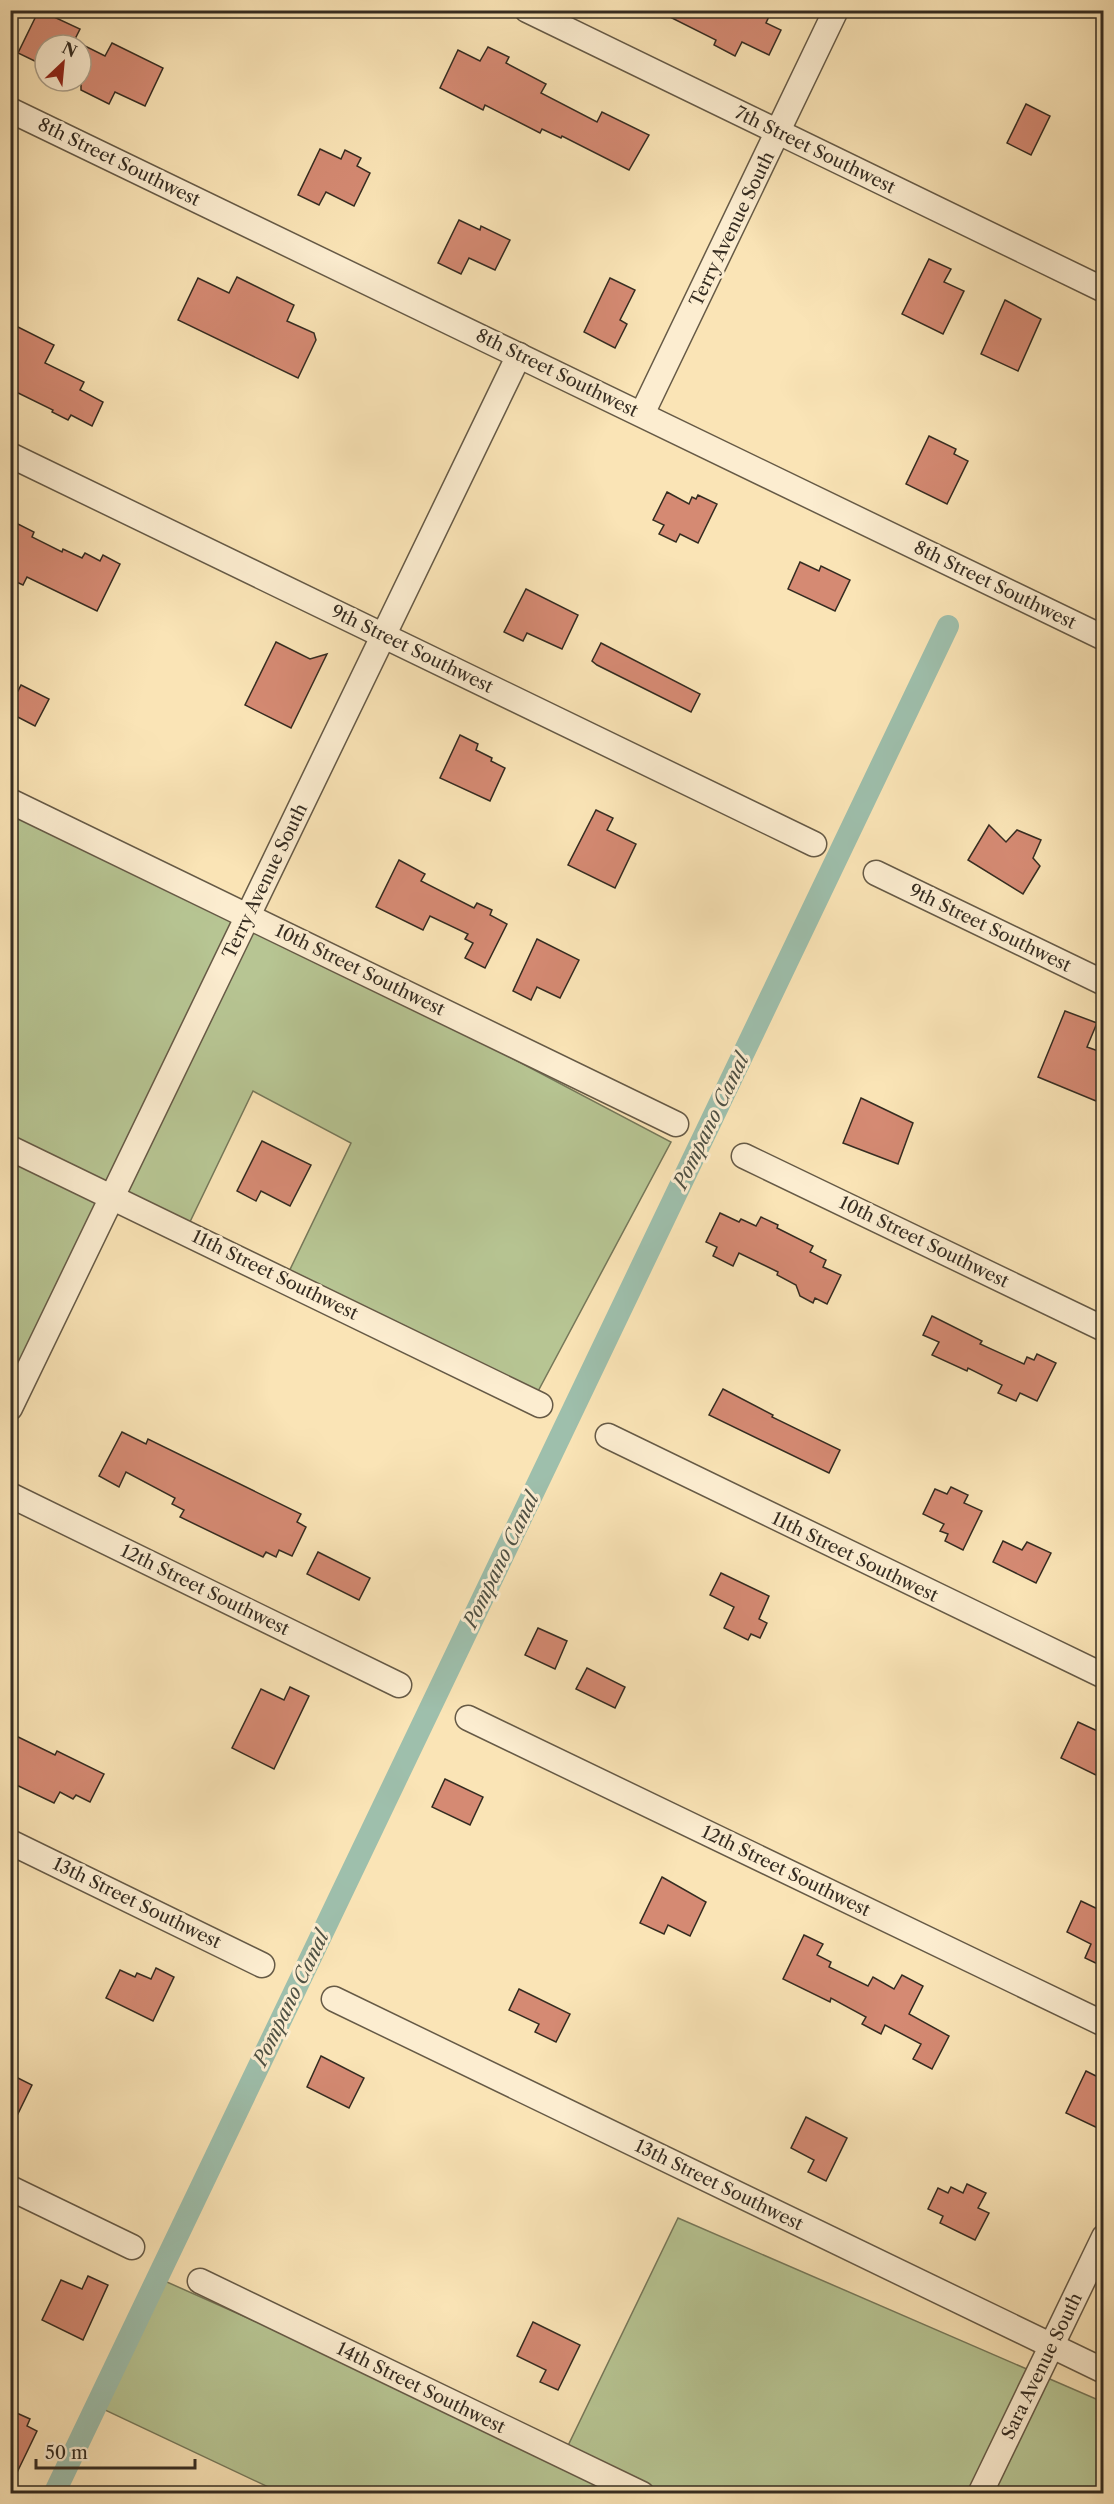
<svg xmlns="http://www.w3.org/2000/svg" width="1114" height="2504" viewBox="0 0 1114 2504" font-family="'Libre Caslon Text',serif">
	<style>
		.green { fill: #b7c593; stroke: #76785a; stroke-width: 1.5 }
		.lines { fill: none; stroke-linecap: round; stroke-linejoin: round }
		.canal { stroke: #9ebfac; stroke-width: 22 }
		.building { fill: #d58a73; stroke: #352c21; stroke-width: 1.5 }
		.minor-casing { stroke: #665a46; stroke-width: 27 }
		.minor { stroke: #fcedd0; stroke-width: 24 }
		.labels { text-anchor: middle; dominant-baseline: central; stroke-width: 6; stroke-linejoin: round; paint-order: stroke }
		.street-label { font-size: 18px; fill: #352c21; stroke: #fcedd0 }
		.water-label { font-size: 20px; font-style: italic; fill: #4f5144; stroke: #fcedd0 }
	</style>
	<rect width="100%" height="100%" fill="#fae4b6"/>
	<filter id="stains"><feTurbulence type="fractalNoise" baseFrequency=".00333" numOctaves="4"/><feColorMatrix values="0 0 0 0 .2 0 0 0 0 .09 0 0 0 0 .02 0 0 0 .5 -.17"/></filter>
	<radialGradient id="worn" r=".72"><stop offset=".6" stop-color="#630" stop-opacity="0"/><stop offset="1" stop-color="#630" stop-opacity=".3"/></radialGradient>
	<g class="green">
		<path d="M11,794L671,1142L528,1410L283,1284L351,1143L253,1091L187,1228L113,1193L11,1405Z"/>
		<path d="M678,2218L1103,2402V2493H281L88,2402L149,2274L562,2458Z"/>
	</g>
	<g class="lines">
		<path class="canal" d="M54,2494L948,626"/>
	</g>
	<g class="building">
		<path d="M39,10L80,29L72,45H45V66L18,53Z"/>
		<path d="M656,10H739L751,16L753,10H772L766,23L781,30L769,55L742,42L735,56L714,45L716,40Z"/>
		<path d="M112,43L163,68L145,106L115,92L109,104L81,90V44L105,56Z"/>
		<path d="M488,47L509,57L506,63L546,84L541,93L597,122L602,112L649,135L629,170L562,136L561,138L542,129L540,133L485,105L483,110L440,88L458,50L480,61Z"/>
		<path d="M1026,104L1050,116L1031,155L1007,143Z"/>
		<path d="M320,149L341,159L345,150L361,158L357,166L370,173L354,206L326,192L319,205L298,195Z"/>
		<path d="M459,220L480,230L481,226L510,240L495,270L469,258L461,274L438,263Z"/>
		<path d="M929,259L951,269L944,282L964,291L943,334L902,314Z"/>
		<path d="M237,277L294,305L287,321L314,333L316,340L298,378L178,320L198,278L229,293Z"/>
		<path d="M610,278L635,290L620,320L627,324L615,348L584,332Z"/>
		<path d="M1005,300L1041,319L1018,371L981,354Z"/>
		<path d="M10,323L54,345L45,363L84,382L80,390L103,402L92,426L71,415L68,420L52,412L53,410L10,389Z"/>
		<path d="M929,436L956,449L954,454L968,461L947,504L906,484Z"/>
		<path d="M667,492L689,504L692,497L696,499L698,495L717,504L698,543L680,534L676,542L659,534L664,525L653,520Z"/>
		<path d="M10,520L34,532L32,537L62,552L63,549L82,558L85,553L100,561L103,555L120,564L97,611L27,577L23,585L10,579Z"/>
		<path d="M800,562L819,571L821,566L850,580L835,611L788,589Z"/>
		<path d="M526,589L578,615L562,649L527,633L523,641L504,632Z"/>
		<path d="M276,642L310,659L327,654L291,728L245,705Z"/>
		<path d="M601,643L700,694L691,712L597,665L592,661Z"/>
		<path d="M21,685L49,699L35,726L10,713V687L18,691Z"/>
		<path d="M460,735L478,744L476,750L492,758L491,761L505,768L490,801L440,778Z"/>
		<path d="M596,810L613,818L607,830L636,844L615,888L568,865Z"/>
		<path d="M989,825L1006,842L1017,830L1041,840L1033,858L1040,866L1023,894L968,860Z"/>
		<path d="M399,860L425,874L421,881L474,908L477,903L492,910L490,915L507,924L485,968L465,958L473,943L465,939L468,934L430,916L423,930L376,907Z"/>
		<path d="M537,939L579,960L560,998L537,987L531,1000L513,991Z"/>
		<path d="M1065,1011L1097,1023L1087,1047L1104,1053V1082L1096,1101L1038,1077Z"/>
		<path d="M861,1098L913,1123L898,1164L843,1143Z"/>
		<path d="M262,1141L311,1165L290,1206L261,1191L256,1201L237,1191Z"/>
		<path d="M720,1213L739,1222L741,1219L756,1226L761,1217L778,1225L777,1228L813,1246L810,1252L826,1260L823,1267L841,1275L827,1304L815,1298L813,1303L800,1296L796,1285L777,1275L778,1272L739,1253L733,1266L713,1256L717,1247L706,1242Z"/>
		<path d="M932,1316L982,1341L980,1344L1024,1364L1027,1357L1034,1360L1037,1354L1056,1363L1037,1401L1020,1393L1016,1401L998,1393L1002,1385L968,1368L967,1371L932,1355L939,1342L923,1335Z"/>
		<path d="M723,1389L773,1415L772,1417L840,1450L829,1473L709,1415Z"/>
		<path d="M122,1432L146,1444L148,1439L301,1514L297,1522L306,1527L292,1556L279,1550L276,1557L266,1552L263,1557L180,1517L184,1510L172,1504L175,1498L126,1472L119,1487L99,1476Z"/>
		<path d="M951,1487L968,1495L964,1503L982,1511L963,1550L945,1541L948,1534L940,1531L944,1524L923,1514L935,1489L947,1494Z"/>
		<path d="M1003,1541L1022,1550L1027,1542L1051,1553L1036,1583L993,1562Z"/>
		<path d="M318,1552L370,1578L359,1600L307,1574Z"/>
		<path d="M721,1573L769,1596L759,1619L767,1623L760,1638L751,1634L748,1640L724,1628L734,1607L710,1595Z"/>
		<path d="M538,1628L567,1641L555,1669L525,1655Z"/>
		<path d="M587,1668L625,1687L615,1708L576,1689Z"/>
		<path d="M290,1687L309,1696L274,1769L232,1748L261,1689L284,1700Z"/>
		<path d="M1078,1722L1104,1734V1779L1061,1758Z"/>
		<path d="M10,1733L55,1755L57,1751L104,1774L90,1802L76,1795L73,1799L60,1792L54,1803L10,1782Z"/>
		<path d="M445,1779L483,1797L470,1825L432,1807Z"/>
		<path d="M662,1877L706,1902L690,1936L668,1925L664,1934L640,1923Z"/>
		<path d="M1081,1901L1104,1912V1967L1085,1958L1091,1944L1067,1932Z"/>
		<path d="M804,1935L823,1944L817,1955L831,1962L829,1967L868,1986L873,1977L894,1989L902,1975L923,1986L909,2014L949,2036L932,2069L913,2059L921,2044L885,2025L881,2034L862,2024L866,2017L831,1998L830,2002L783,1979Z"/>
		<path d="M156,1968L174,1977L153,2021L106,1998L120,1970L135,1977L137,1973L151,1979Z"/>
		<path d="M519,1989L570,2014L556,2042L535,2032L539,2024L509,2010Z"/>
		<path d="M321,2056L364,2078L349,2108L307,2087Z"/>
		<path d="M1086,2071L1104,2080V2131L1066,2113Z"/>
		<path d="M10,2074L32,2085L10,2130Z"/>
		<path d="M806,2117L847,2138L826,2181L808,2172L814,2160L791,2148Z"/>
		<path d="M967,2184L986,2193L978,2208L989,2213L975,2240L940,2223L943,2216L928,2209L938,2188L948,2193L951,2187L963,2193Z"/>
		<path d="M88,2276L108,2285L83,2340L42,2320L61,2280L82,2289Z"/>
		<path d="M533,2322L580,2345L558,2390L540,2382L546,2370L517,2356Z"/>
		<path d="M10,2410L30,2419L27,2426L37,2431L10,2487Z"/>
	</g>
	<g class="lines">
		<g class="minor-casing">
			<g id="minor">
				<path d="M527,10L1104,290"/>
				<path d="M10,110L1104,638"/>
				<path d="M642,414L836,10"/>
				<path d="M10,455L814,844"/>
				<path d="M10,801L676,1124"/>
				<path d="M876,873L1104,983"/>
				<path d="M10,1148L540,1405"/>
				<path d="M744,1156L1104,1329"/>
				<path d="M10,1408L519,355"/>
				<path d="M608,1436L1104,1676"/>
				<path d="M10,1495L399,1685"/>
				<path d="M468,1718L1104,2024"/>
				<path d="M10,1842L262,1965"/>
				<path d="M334,1999L1104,2371"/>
				<path d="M10,2188L132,2247"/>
				<path d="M200,2281L642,2494"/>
				<path d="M980,2494L1104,2237"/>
			</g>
		</g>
		<use href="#minor" class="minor"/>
	</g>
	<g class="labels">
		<g class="street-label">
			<text transform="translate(815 150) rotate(26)">7th Street Southwest</text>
			<text transform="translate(119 162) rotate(26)">8th Street Southwest</text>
			<text transform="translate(732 229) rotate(-64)">Terry Avenue South</text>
			<text transform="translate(557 373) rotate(26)">8th Street Southwest</text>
			<text transform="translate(995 585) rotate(26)">8th Street Southwest</text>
			<text transform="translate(412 649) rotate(26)">9th Street Southwest</text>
			<text transform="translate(265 881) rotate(-64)">Terry Avenue South</text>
			<text transform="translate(990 928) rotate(26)">9th Street Southwest</text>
			<text transform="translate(360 970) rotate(26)">10th Street Southwest</text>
			<text transform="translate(924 1242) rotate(26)">10th Street Southwest</text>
			<text transform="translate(275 1275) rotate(26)">11th Street Southwest</text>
			<text transform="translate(855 1557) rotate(26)">11th Street Southwest</text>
			<text transform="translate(205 1590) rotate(26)">12th Street Southwest</text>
			<text transform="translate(786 1871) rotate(26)">12th Street Southwest</text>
			<text transform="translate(137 1903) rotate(26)">13th Street Southwest</text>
			<text transform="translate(719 2185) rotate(26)">13th Street Southwest</text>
			<text transform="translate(1042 2366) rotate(-64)">Sara Avenue South</text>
			<text transform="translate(421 2388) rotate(26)">14th Street Southwest</text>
		</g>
		<g class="water-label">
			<text transform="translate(711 1121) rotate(-64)">Pompano Canal</text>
			<text transform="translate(501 1560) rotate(-64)">Pompano Canal</text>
			<text transform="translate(291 1998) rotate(-64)">Pompano Canal</text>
		</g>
	</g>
	<rect width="1114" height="2504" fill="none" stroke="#fae4b6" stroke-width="36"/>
	<rect x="12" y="12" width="1090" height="2480" fill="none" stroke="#352c21" stroke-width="3"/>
	<rect x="18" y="18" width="1078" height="2468" fill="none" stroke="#352c21" stroke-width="1.5"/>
	<g transform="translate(63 63) rotate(26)"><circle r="28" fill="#fcedd0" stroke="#aca08a" stroke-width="1.5"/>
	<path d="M0-4.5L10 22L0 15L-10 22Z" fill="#8f2418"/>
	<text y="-9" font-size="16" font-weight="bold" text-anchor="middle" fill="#352c21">N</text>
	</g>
	<path d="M36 2459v9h159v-9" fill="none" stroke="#352c21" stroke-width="3"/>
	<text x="45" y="2459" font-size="18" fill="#352c21" stroke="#fcedd0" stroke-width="4.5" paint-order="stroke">50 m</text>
	<rect width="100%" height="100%" filter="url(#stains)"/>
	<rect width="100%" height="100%" fill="url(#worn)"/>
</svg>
